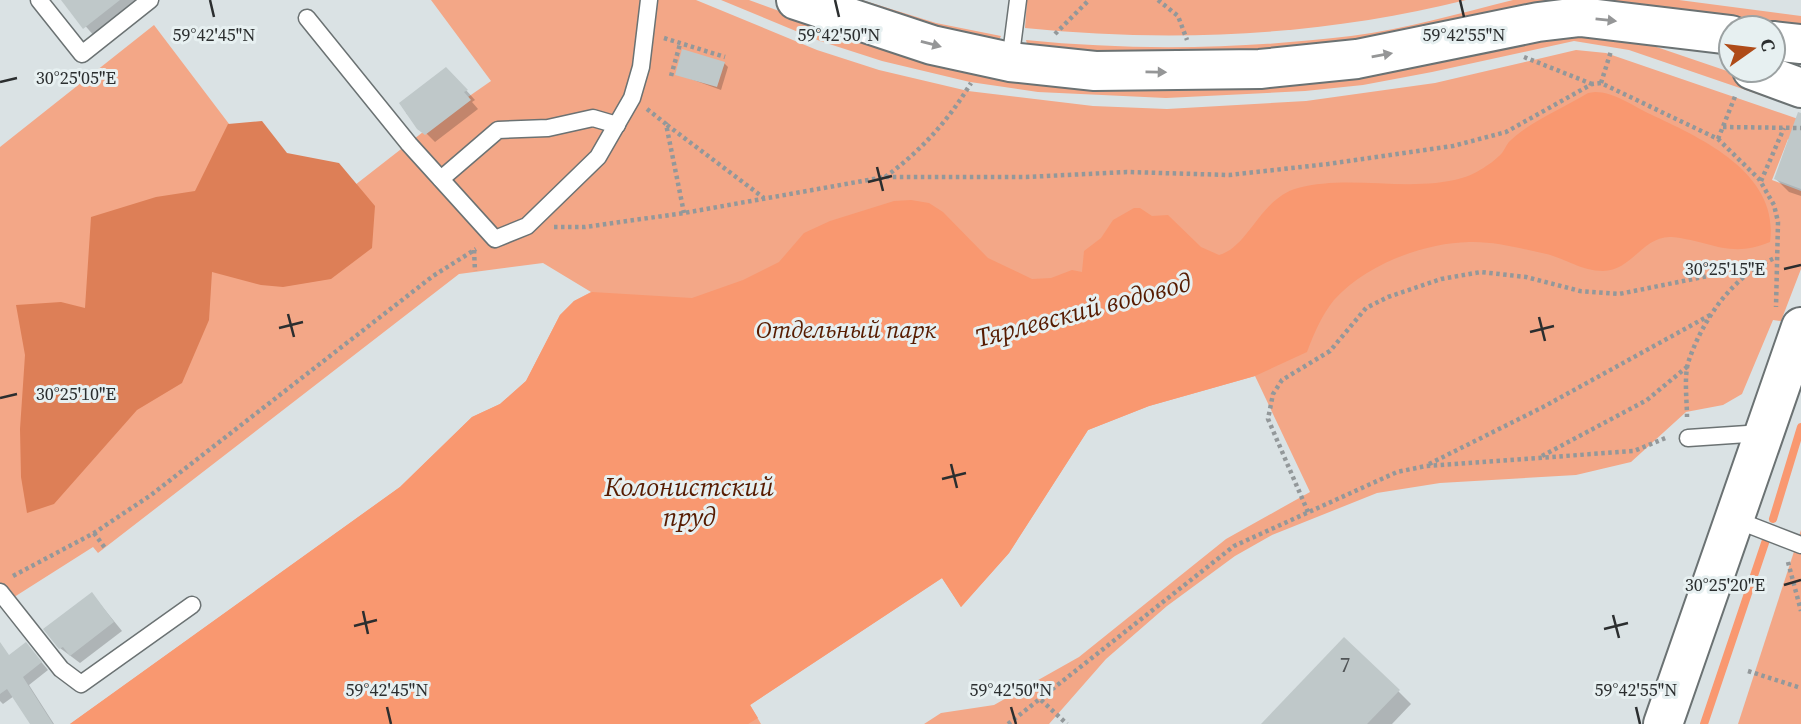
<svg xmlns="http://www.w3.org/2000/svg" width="1801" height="724" viewBox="0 0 1801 724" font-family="'Source Serif 4',serif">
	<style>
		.green { fill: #f3a787 }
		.forest { fill: #dd7f57 }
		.water { fill: #f99870 }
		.shadow { fill: #0003 }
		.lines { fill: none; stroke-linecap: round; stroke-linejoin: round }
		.stream { stroke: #f99870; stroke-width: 8 }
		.building { fill: #bfc8c9 }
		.lane-casing { stroke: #6b7273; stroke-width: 19 }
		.secondary-casing { stroke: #6b7273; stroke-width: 42 }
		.path { stroke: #93989a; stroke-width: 4.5; stroke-dasharray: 3.5 3.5; stroke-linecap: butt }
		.lane { stroke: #fff; stroke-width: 16 }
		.secondary { stroke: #fff; stroke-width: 38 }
		.oneway { fill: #959697 }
		.ticks { fill: none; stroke: #2b2e2f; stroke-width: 2.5 }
		.labels { text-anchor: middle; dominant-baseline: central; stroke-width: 6; stroke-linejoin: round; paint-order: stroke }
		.number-label { font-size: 21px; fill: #505456 }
		.park-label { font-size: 24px; font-style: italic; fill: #571c00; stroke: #e7f0f1 }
		.water-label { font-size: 26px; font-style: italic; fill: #561b00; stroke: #e7f0f1 }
		.ticks-label { font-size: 18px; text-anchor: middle; fill: #2b2e2f; stroke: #e7f0f1; stroke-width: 6; stroke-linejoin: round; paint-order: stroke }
	</style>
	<rect width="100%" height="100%" fill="#dae2e4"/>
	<g class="green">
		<path d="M431,0H696L817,50L879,70L968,91L1093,106L1167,109L1306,101L1435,83L1576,50L1606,53L1801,120V143L1788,139L1772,180L1801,191V269L1781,321L1773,320L1742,394L1723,405L1686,412L1631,462L1576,475L1440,483L1377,493L1272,535L1235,556L1167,606L1106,659L1049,724H924L941,713L994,705L1079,657L1226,539L1310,492L1255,376L1149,406L1088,430L1009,553L961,607L942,578L750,705L761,724H70L400,487L472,417L500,404L526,381L560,315L574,301L591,292L543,263L459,274L98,553L93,547L0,606V147L154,25L305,224L423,132L470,100L468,97L491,81Z"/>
		<path d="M721,0H749L886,50L973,70L1554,31L1633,39L1801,96V109L1629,50L1574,41L1432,72L1363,85L1305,91L1166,98L1038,92L970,82L882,61L820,41Z"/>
		<path d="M826,0H862L936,23L1001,36L996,46Z"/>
		<path d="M1027,0H1466C1322,36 1173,43 1025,28Z"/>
		<path d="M1513,0H1561L1423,34L1232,58L1029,52L1026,40C1135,51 1242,49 1351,36C1406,29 1460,13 1513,0Z"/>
		<path d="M1597,0H1679L1801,16V27Z"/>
		<path d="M1801,530V724H1738Z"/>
	</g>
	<path class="forest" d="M262,121L287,153L339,163L375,206L372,248L331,279L283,287L261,285L212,272L209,320L182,383L137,410L54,504L27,513L21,477L20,429L25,355L16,305L61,302L85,308L91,217L156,197L195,191L228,124Z"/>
	<path class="water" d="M1595,92C1614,92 1633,106 1650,114C1701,138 1780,173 1770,242C1730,259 1711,241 1672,237C1643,235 1632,271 1603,271C1580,271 1564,257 1542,253C1519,248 1493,241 1469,242C1423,243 1365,265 1334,300C1322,315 1314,333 1307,352L1255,376L1149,406L1088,430L1009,553L961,607L942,578L750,705L758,718L748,724H70L400,487L472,417L500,404L526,381L560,315L574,301L592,292L692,298L743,280L779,262L804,233L830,221L894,201L911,200L929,203L943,212L988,258L1032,279L1051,278L1072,270L1082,272L1084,251L1101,238L1113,220L1134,208H1140L1152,216L1168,215L1201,247L1219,255C1249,247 1260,198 1298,188C1351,174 1409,193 1462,178C1474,175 1493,163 1502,153C1505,149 1507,143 1511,140C1530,122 1565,107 1588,93Z"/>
	<g class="shadow">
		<path d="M63,0H157L101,44Z"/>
		<path d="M724,63L728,67L721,90L677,74Z"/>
		<path d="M455,78L475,100L472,102L478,109L435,142L406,113Z"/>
		<path d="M1801,147V196L1789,192L1776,179Z"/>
		<path d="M92,594L122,631L80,663L60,648Z"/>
		<path d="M33,652L48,670L29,685L54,724H32L14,696L3,704L0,701V664Z"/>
		<path d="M1398,691L1411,704L1392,724H1273Z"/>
	</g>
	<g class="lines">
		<g class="stream">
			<path d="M1773,519L1801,427"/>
			<path d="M1704,724L1766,540"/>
		</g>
	</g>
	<g class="building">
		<path d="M61,0H120L83,29Z"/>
		<path d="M682,49L725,62L717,87L675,75Z"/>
		<path d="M446,67L468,90L464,92L471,100L425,135L417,129L399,103Z"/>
		<path d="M1798,112L1801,113V189L1774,179Z"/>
		<path d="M92,592L114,622L70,656L63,647L59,649L43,629Z"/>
		<path d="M1344,637L1400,690L1367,724H1261Z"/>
		<path d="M0,642L9,655L26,642L42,662L23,677L53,724H30L7,689L0,694Z"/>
	</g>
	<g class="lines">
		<g class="lane-casing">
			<g id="lane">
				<path d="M39,0L82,54L150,0"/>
				<path d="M307,18L409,144L495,239L527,226L598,157L632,98L641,67L649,0"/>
				<path d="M1010,62L1018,0"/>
				<path d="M441,179L498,130L548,128L593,118L617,125"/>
				<path d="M1688,438L1762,433"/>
				<path d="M1734,519L1801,545"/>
				<path d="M0,592L61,669L81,684L192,605"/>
			</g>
		</g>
		<g class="secondary-casing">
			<g id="secondary">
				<path d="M796,0L932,45L1010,62L1095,71L1260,69L1357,59L1538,22L1580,17L1731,35"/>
				<path d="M1773,41L1801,44"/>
				<path d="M1752,70L1801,88"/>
				<path d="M1663,724L1801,327"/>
			</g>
		</g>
		<g class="path">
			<path d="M1158,0L1178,16L1187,40"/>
			<path d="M1055,34L1089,0"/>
			<path d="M664,38L725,57"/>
			<path d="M1524,57L1592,84"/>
			<path d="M671,76L680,44"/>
			<path d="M1601,83L1611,51"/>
			<path d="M647,109L666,124L684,213"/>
			<path d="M667,125L764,198"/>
			<path d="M1723,127L1801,128"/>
			<path d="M1718,139L1736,94"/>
			<path d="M885,177C921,151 948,121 971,83"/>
			<path d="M1761,181L1784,128"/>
			<path d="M554,227H585L684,213L885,177H1026L1127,172L1229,175L1328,164L1453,146L1506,132L1592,84L1601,83L1718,139L1759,179L1774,205L1778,222L1776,307"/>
			<path d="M474,250L475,271"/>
			<path d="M1687,417C1687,401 1684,379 1688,363C1702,320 1733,275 1775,258"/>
			<path d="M1542,456L1647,400L1688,366"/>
			<path d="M1429,464L1545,406L1712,314"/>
			<path d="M1308,512L1268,419L1273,394L1282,380L1330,351L1366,308L1388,297L1441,279L1481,272L1526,277L1580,291L1619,294L1723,273L1744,274"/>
			<path d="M94,533L105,548"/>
			<path d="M1788,562L1801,611"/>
			<path d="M13,576L94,533L151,495L433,276L476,249"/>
			<path d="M1748,671L1801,688"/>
			<path d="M1041,700L1067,724"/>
			<path d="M1008,724L1234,546L1397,472L1426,466L1634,451L1668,437"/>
		</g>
		<use href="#lane" class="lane"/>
		<use href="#secondary" class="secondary"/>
	</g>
	<defs><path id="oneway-solid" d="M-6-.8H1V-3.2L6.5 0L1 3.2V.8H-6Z" transform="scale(1.75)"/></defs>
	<g class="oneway">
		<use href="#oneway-solid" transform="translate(1606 20) rotate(6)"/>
		<use href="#oneway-solid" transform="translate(931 44) rotate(15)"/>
		<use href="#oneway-solid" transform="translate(1382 55) rotate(-10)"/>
		<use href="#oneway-solid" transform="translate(1156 72) rotate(1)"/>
	</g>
	<path class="ticks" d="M210,0L214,17M835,0L839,17M1460,0L1464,17M0,82L17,78M877,167L883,191M868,182L892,176M1784,269L1801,265M288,314L294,337M1539,317L1545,341M279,328L303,322M1530,332L1554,326M0,398L17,394M951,464L957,488M942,479L966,473M1784,585L1801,580M363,611L368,634M1613,615L1619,638M354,626L377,620M1604,629L1628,623M387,707L391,724M1011,707L1016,724M1636,707L1640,724"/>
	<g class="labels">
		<g class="number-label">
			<text x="1345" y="664">7</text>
		</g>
		<g class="park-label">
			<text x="846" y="329">Отдельный парк</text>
		</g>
		<g class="water-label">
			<text transform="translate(1083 310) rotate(-15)">Тярлевский водовод</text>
			<text x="689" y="487">Колонистский<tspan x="689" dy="30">пруд</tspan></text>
		</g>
	</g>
	<g class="ticks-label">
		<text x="214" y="41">59°42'45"N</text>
		<text x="839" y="41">59°42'50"N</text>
		<text x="1464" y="41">59°42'55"N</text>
		<text x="76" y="84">30°25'05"E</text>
		<text x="1725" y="275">30°25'15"E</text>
		<text x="76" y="400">30°25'10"E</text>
		<text x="1725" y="591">30°25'20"E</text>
		<text x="387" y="696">59°42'45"N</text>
		<text x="1011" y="696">59°42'50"N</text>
		<text x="1636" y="696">59°42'55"N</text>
	</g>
	<g transform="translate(1752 49) rotate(76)"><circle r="33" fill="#e7f0f1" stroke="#9ca2a3" stroke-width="2"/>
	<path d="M0-5L12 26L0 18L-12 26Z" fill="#af4b18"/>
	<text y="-10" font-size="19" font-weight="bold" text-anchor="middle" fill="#2b2e2f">С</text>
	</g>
</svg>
